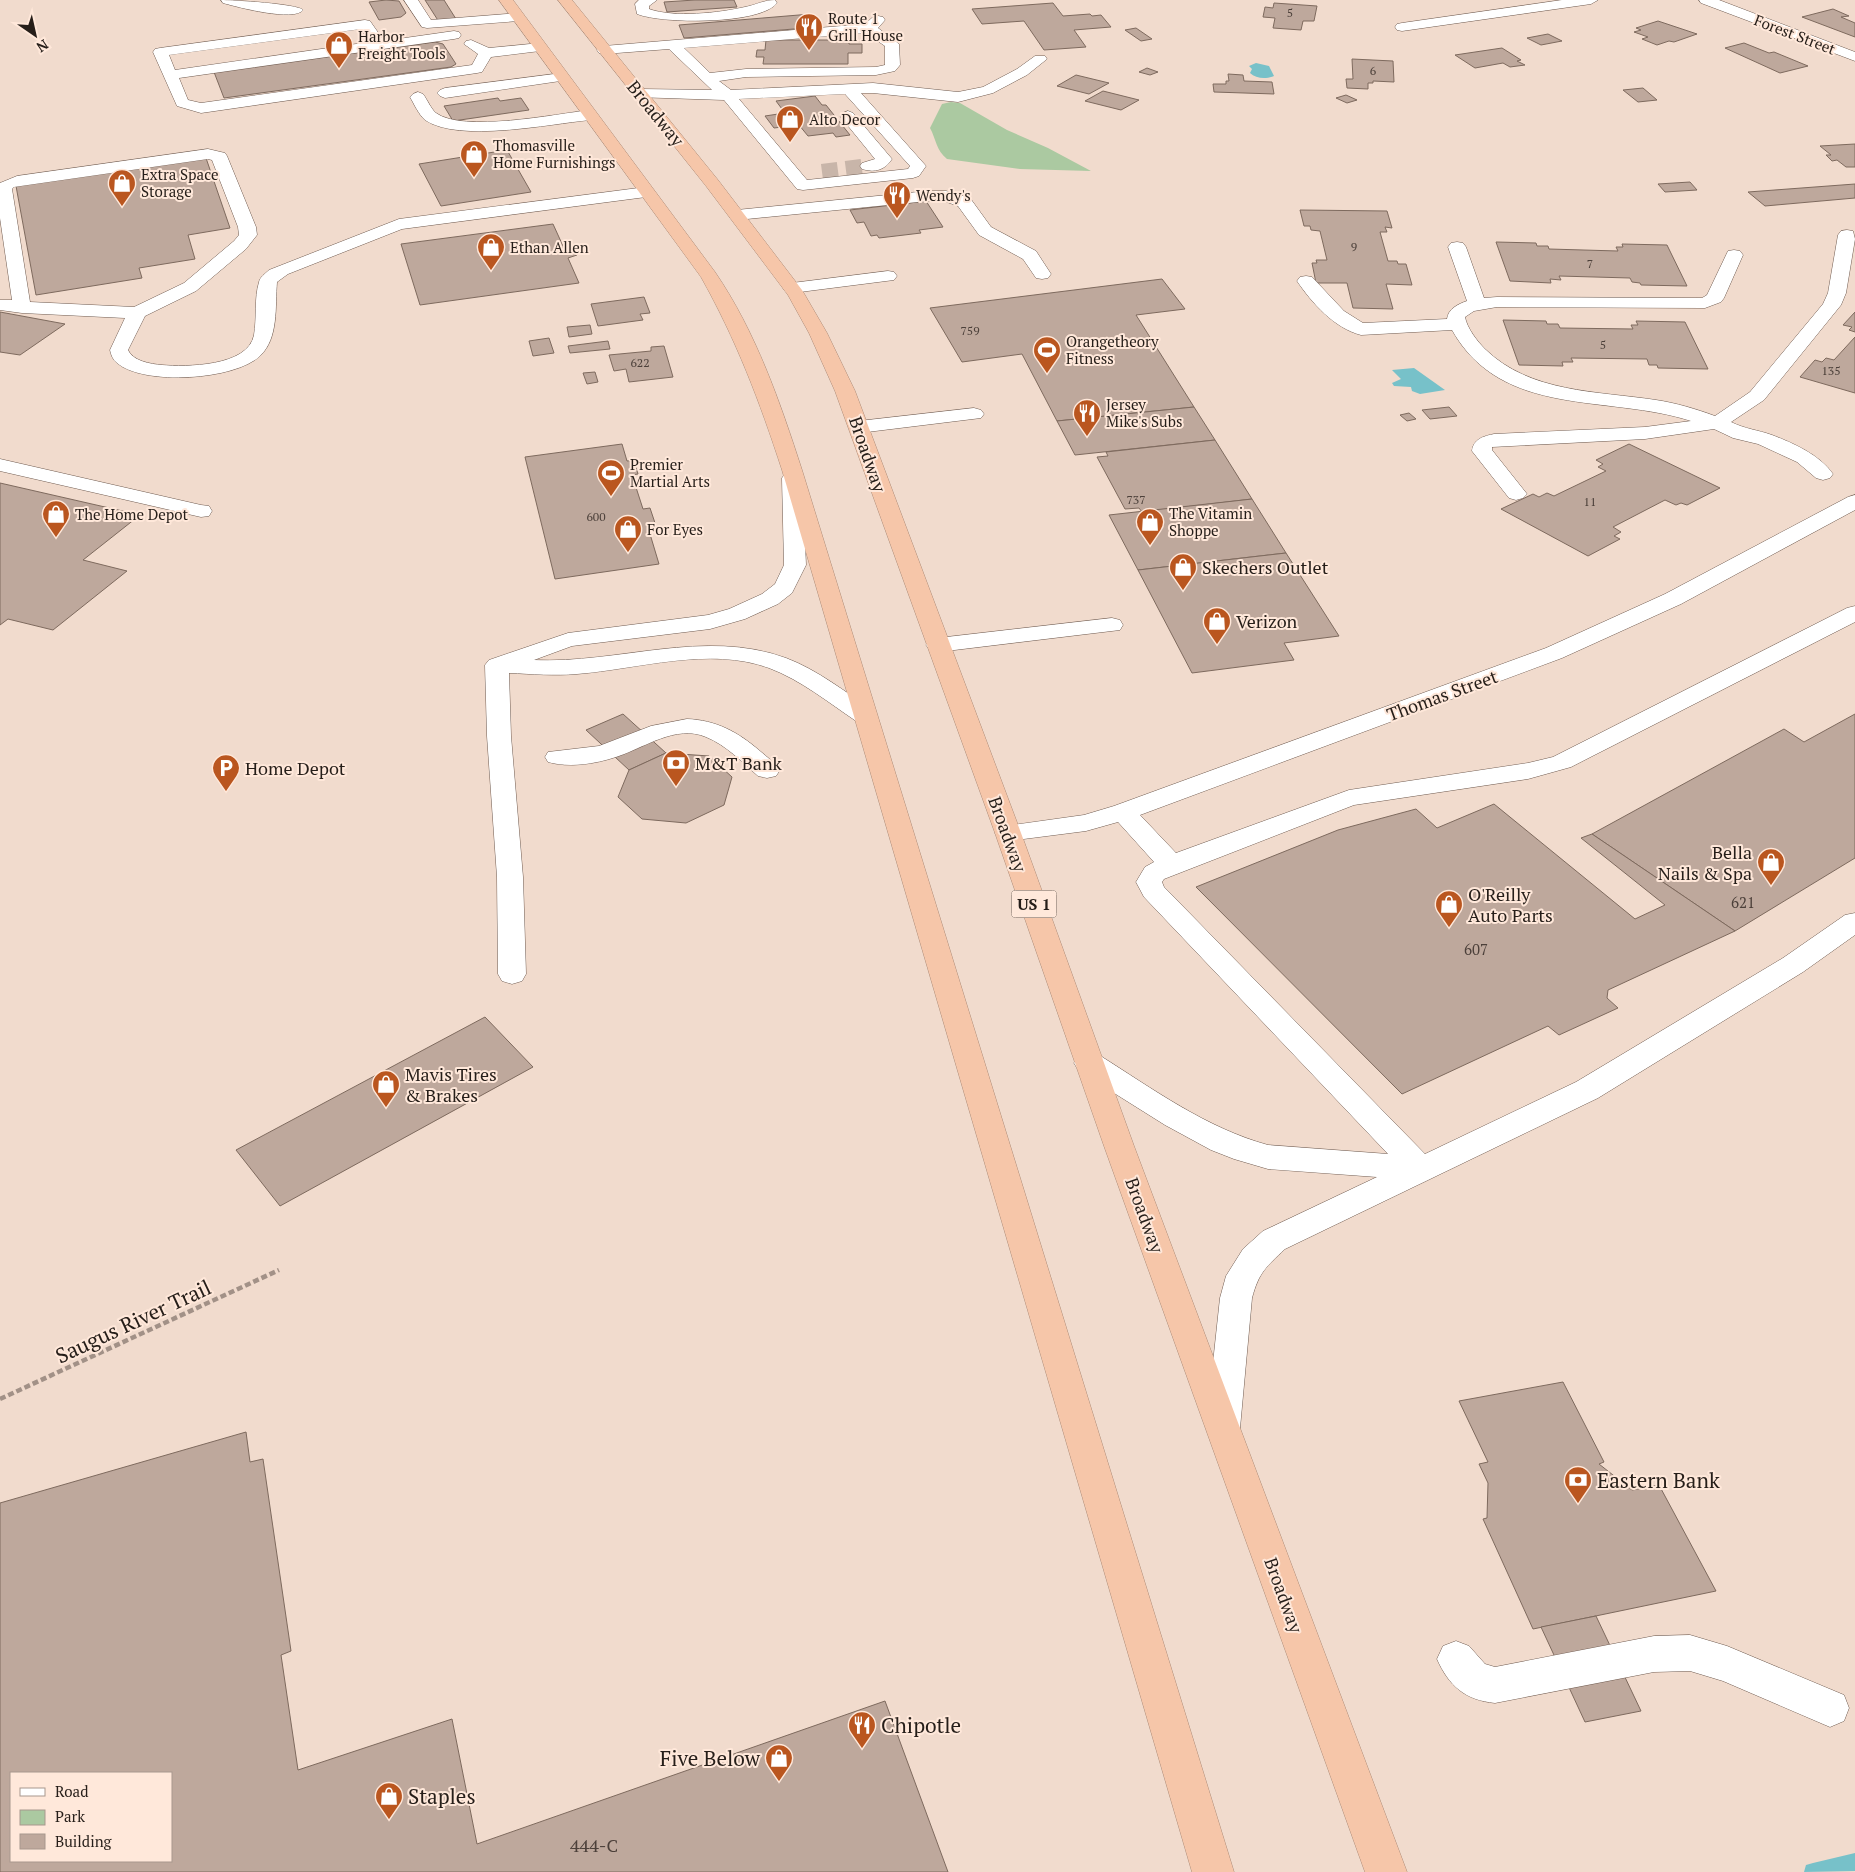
<svg xmlns="http://www.w3.org/2000/svg" width="1855" height="1872" viewBox="0 0 1855 1872" font-family="'PT Serif',serif">
	<style>
		.green { fill: #abc9a1 }
		.water { fill: #77c1c9 }
		.lines { fill: none; stroke-linecap: round; stroke-linejoin: round }
		.stream { fill: #77c1c9; fill-rule: evenodd }
		.building { fill: #bea89c; stroke: #7e6a5e; fill-rule: evenodd }
		.minor-tunnel { stroke: #c8b5a9; stroke-width: 16; stroke-dasharray: 16 8; stroke-linecap: butt }
		.minor-casing { stroke: #705c51; stroke-width: 1 }
		.highway-casing { stroke: #ad8b77; stroke-width: 1 }
		.path { stroke: #a29187; stroke-width: 4.5; stroke-dasharray: 6 3; stroke-linecap: butt }
		.minor { fill: #fff; fill-rule: evenodd }
		.highway { fill: #f6c6a9; fill-rule: evenodd }
		.labels { text-anchor: middle; dominant-baseline: central; stroke-width: 4; stroke-linejoin: round; paint-order: stroke }
		.far-number-label { font-size: 12px; fill: #4c403a }
		.far-poi-label { font-size: 15px; fill: #261e19; stroke: #ffe8da; text-anchor: start }
		.far-street-label { font-size: 15px; fill: #261e19; stroke: #ffe8da }
		.number-label { font-size: 15px; fill: #4c403a }
		.shield { fill: #ffe8da; stroke: #675b53; stroke-width: 1 }
		.shield-label { font-size: 16px; font-weight: bold; fill: #261e19 }
		.street-label { font-size: 18px; fill: #261e19; stroke: #ffe8da }
		.poi-label { font-size: 18px; fill: #261e19; stroke: #ffe8da; text-anchor: start }
		.near-number-label { font-size: 18px; fill: #4c403a }
		.near-street-label { font-size: 21px; fill: #261e19; stroke: #ffe8da }
		.near-poi-label { font-size: 21px; fill: #261e19; stroke: #ffe8da; text-anchor: start }
	</style>
	<rect width="100%" height="100%" fill="#f1dbcd"/>
	<path class="green" d="M951,102L960,103L1007,130L1048,148L1091,171L1020,169L947,159C936,150 936,139 930,128L942,104Z"/>
	<g class="water">
		<path d="M1256,63L1269,66L1274,76C1267,79 1256,79 1250,73L1252,69L1249,66Z"/>
		<path d="M1414,368L1445,390L1420,394L1412,391L1411,387L1394,386L1392,383L1401,379L1392,370Z"/>
	</g>
	<g class="lines">
		<path class="stream" d="M1855,1853V1871L1804,1872L1806,1865L1813,1863Z"/>
	</g>
	<g class="building">
		<path d="M386,0L399,1L406,13L401,17L379,20L369,2Z"/>
		<path d="M425,0H444L456,19L439,22Z"/>
		<path d="M695,0H734L737,7L667,12L664,2Z"/>
		<path d="M1053,3L1063,16L1090,14L1092,16L1101,15L1111,27L1074,30L1086,47L1044,50L1024,21L982,24L972,9Z"/>
		<path d="M1274,3L1317,6L1314,21H1303L1301,30L1273,28L1275,18L1263,17L1265,7L1273,8Z"/>
		<path d="M1833,9L1849,16L1841,17L1855,23V37L1802,17Z"/>
		<path d="M811,14L818,27L684,38L679,25Z"/>
		<path d="M1658,21L1697,34L1674,42L1669,41L1657,45L1642,39L1648,37L1634,32L1641,30L1636,28Z"/>
		<path d="M1136,28L1152,39L1141,41L1125,30Z"/>
		<path d="M1548,34L1562,41L1541,45L1527,38Z"/>
		<path d="M766,40H849V44H862V53H848V64H763L764,57H756L757,50H765Z"/>
		<path d="M435,42L443,44L456,64L451,67L224,98L214,72Z"/>
		<path d="M1744,43L1769,53L1774,52L1808,66L1780,73L1725,48Z"/>
		<path d="M1502,48L1521,60L1517,61L1525,65L1510,67L1503,63L1475,68L1455,55Z"/>
		<path d="M1352,59L1393,61L1394,82L1373,81V83H1368V89L1347,88L1346,79H1353Z"/>
		<path d="M1147,68L1158,72L1150,75L1139,72Z"/>
		<path d="M1228,74L1243,75L1244,81L1272,82L1274,94L1214,92L1213,84H1226V81H1229Z"/>
		<path d="M1076,75L1109,83L1089,94L1057,86Z"/>
		<path d="M1643,88L1657,100L1638,102L1623,90Z"/>
		<path d="M1103,91L1139,100L1121,110L1085,101Z"/>
		<path d="M1346,95L1357,100L1347,103L1336,98Z"/>
		<path d="M815,96L822,105H826L850,135L836,137L833,133L808,136L799,125L774,128L765,116L785,113L776,101Z"/>
		<path d="M498,98L500,101L521,98L529,110L453,121L444,106Z"/>
		<path d="M1855,144V167H1846L1837,160L1832,161L1826,155H1831L1820,146Z"/>
		<path d="M507,150L531,192L441,206L419,164Z"/>
		<path d="M206,158L230,228L188,235L195,259L139,268L142,278L36,295L16,186Z"/>
		<path d="M1690,182L1697,190L1665,192L1658,184Z"/>
		<path d="M1855,184V198L1765,206L1748,192Z"/>
		<path d="M926,201L943,227L919,230L921,233L879,238L877,235L871,236L864,222L857,223L850,210Z"/>
		<path d="M1300,210L1387,211L1392,228L1385,227L1387,232H1380L1388,261H1397L1398,264H1406L1412,285L1386,284L1393,309L1353,308L1347,283H1316L1312,263H1317L1316,260H1327L1320,231L1311,230L1310,226H1304Z"/>
		<path d="M553,224L563,246H573L577,255L568,258L579,283L420,305L401,244Z"/>
		<path d="M1496,242L1536,243L1537,246H1548L1549,249L1618,251L1616,247H1623L1622,244L1667,245L1687,286L1641,285L1640,283L1632,282L1630,278L1559,276L1561,280L1550,279L1551,283L1510,281Z"/>
		<path d="M1162,279L1185,309L1136,315L1194,407L1057,421L1022,354L962,362L930,308Z"/>
		<path d="M644,297L650,313L640,314L643,320L598,326L591,304Z"/>
		<path d="M0,312L65,324L20,355L0,352Z"/>
		<path d="M1855,312V332L1849,330L1852,327L1843,325Z"/>
		<path d="M1503,320L1546,321L1547,324H1558L1560,328L1633,329L1631,325H1638L1636,321L1685,322L1708,369L1658,368L1657,365H1649L1647,359L1571,358L1573,362H1562L1563,366L1519,365Z"/>
		<path d="M590,325L592,334L569,337L567,327Z"/>
		<path d="M1855,337V393L1800,377L1815,360L1822,362L1826,358L1834,360Z"/>
		<path d="M549,338L554,353L533,356L529,341Z"/>
		<path d="M608,341L610,349L570,353L568,346Z"/>
		<path d="M664,346L673,377L629,382L626,369L614,371L609,355L651,351V347Z"/>
		<path d="M595,372L598,382L587,384L583,373Z"/>
		<path d="M1194,407L1215,440L1075,455L1057,421Z"/>
		<path d="M1449,407L1457,416L1430,419L1422,410Z"/>
		<path d="M1409,413L1416,419L1407,421L1400,415Z"/>
		<path d="M1215,440L1252,499L1142,512L1139,508L1125,509L1097,457L1108,456L1106,452Z"/>
		<path d="M622,444L627,461L634,460L638,474L632,475L643,509L650,508L655,523L647,524L659,564L555,579L525,457Z"/>
		<path d="M1629,444L1720,488L1687,505L1681,503L1676,505L1665,500L1613,527L1621,532L1614,536L1620,539L1588,556L1501,509L1533,494L1539,497L1547,493L1554,496L1606,471L1598,467L1603,464L1596,460Z"/>
		<path d="M0,483L140,515L83,560L127,571L53,630L8,619L0,625Z"/>
		<path d="M1252,499L1286,553L1138,570L1109,515Z"/>
		<path d="M1286,553L1339,636L1284,643L1294,660L1192,673L1138,570Z"/>
		<path d="M623,714L666,753L629,770L586,730Z"/>
		<path d="M1855,714V858L1735,931L1592,834L1784,729L1804,742Z"/>
		<path d="M666,753L709,756L732,777L724,805L686,823L642,819L618,797L629,770Z"/>
		<path d="M1494,804L1635,919L1665,905L1581,838L1592,834L1735,931L1608,990L1607,998L1618,1008L1559,1035L1548,1026L1402,1094L1196,887L1338,830L1416,809L1437,828Z"/>
		<path d="M485,1017L533,1067L280,1206L236,1150Z"/>
		<path d="M1563,1382L1604,1462L1599,1464L1632,1490L1659,1485L1716,1591L1533,1629L1483,1519L1487,1518L1488,1483L1479,1464L1488,1462L1459,1401Z"/>
		<path d="M246,1432L250,1462L263,1459L291,1651L281,1655L298,1770L452,1719L477,1844L885,1701L948,1872H0V1503ZM11,1773H171V1861H11Z"/>
		<path d="M1596,1616L1641,1711L1585,1722L1541,1627Z"/>
	</g>
	<g class="lines">
		<path class="minor-tunnel" d="M822,172L868,166"/>
		<g class="minor-casing">
			<g id="minor">
				<path d="M221,0C233,0 298,4 303,10C294,22 237,7 223,3Z"/>
				<path d="M404,0H418L431,20L519,13L526,17L519,21L427,28L422,27Z"/>
				<path d="M639,0H657L649,6V9C674,18 719,13 745,7C756,5 764,0 775,0L777,3C760,25 662,24 637,14L635,4Z"/>
				<path d="M1562,0H1598L1591,4L1402,31L1397,30L1395,27L1397,24L1402,23Z"/>
				<path d="M1699,0H1719L1855,52V61L1701,3Z"/>
				<path d="M878,16L883,17L885,20L878,28L899,44L900,65L895,71L876,75L746,77L719,81L731,90L873,83L958,92L983,87L1017,69L1035,56H1045L1047,59L1027,75L993,93L958,102L873,93H861L926,166L919,176L913,178L803,190L797,189L724,100L635,97L632,94L635,91L640,89L712,90L669,49L604,54L599,53L597,50L599,47L604,46L865,24L873,17ZM866,33L885,46V65L876,67L746,69L710,73L684,48ZM845,94L910,166L908,169L807,180L739,99Z"/>
				<path d="M365,20L370,21L384,41L454,31L459,32L461,35L459,38L454,39L179,78L188,100L201,103L472,65L478,54L464,44L466,41L471,40L489,48L540,43L545,44L547,47L545,50L540,51L491,57L482,72L477,73L201,113L177,106L153,52L155,49L160,48ZM361,29L370,42L175,70L169,55Z"/>
				<path d="M562,73L567,74L569,77L567,80L445,98L440,96L437,93L440,90L445,88Z"/>
				<path d="M418,92L423,94C427,99 431,109 436,113C463,133 556,114 590,110L595,112L598,115L595,118L590,120C549,124 459,143 425,120C419,115 414,104 410,97L413,94Z"/>
				<path d="M848,111L853,113L892,159C885,170 875,173 862,169L860,166L862,163L875,159L840,116L843,113Z"/>
				<path d="M208,149L225,153L227,156L256,227L257,235L246,249L196,291L145,316L128,350C133,361 150,364 162,365C185,367 248,367 254,335C257,318 254,298 259,282C260,277 265,274 269,270L399,219L646,187L652,188L654,192L652,196L646,197L402,229L288,274L277,282C275,306 279,338 260,356C235,380 144,386 117,363C113,360 111,355 110,350L125,318L22,313L0,310V300H12L0,218V183L17,176ZM208,159L212,160L238,227L239,235L234,241L184,283L134,307L30,302L12,189L14,187Z"/>
				<path d="M928,191H946L970,198L991,227L1036,251L1051,274L1048,278L1042,279L1036,278L1023,259L979,235L958,206L944,201H928L737,220L731,219L729,215L731,211L737,210Z"/>
				<path d="M1847,230L1853,231L1855,239L1846,293L1841,305L1764,400L1731,422C1745,429 1758,430 1772,435C1793,443 1820,455 1833,474L1830,478L1823,480L1816,478L1797,462L1758,444L1733,438L1714,429L1645,439L1492,447V450L1527,494L1523,498L1516,500L1509,498L1472,451C1473,439 1484,436 1494,434L1645,427L1691,421C1608,394 1502,419 1452,330L1361,335C1334,328 1312,303 1297,281L1300,277L1306,276L1312,277L1344,311L1363,323L1447,319C1448,309 1458,304 1467,301L1448,247L1451,243L1457,242L1463,243L1466,247L1484,298L1497,297L1702,298L1707,295L1728,251L1734,250L1740,251L1743,255L1724,298L1721,302L1705,308L1497,307L1474,311L1465,317C1467,328 1477,341 1485,349C1530,393 1597,391 1656,400C1676,403 1696,409 1715,416L1750,392L1823,304L1828,293L1838,235L1841,231Z"/>
				<path d="M888,271L894,272L897,276L894,280L792,293L786,292L783,288L786,284L792,283Z"/>
				<path d="M974,408L981,410L984,414L981,418L859,433L852,431L849,427L852,423L859,421Z"/>
				<path d="M0,459L201,505L209,506L212,511L209,516L201,517L0,471Z"/>
				<path d="M792,472L799,474L802,478L806,565L792,593L778,604L745,619L710,629L572,646L534,660C618,664 704,628 786,658C818,670 845,692 874,711L877,716L874,721L865,723L856,721C829,703 801,680 769,668C709,646 639,669 577,674C555,676 532,674 509,673L511,736L523,877L526,974L522,981L512,984L502,981L498,974L497,877L487,736L485,665L489,660L568,633L708,615L729,609L762,594L775,584L784,565L782,478L785,474Z"/>
				<path d="M1855,495V510L1681,604L1562,658L1140,815L1176,853L1349,790L1528,763L1553,757L1847,608L1855,606V622L1571,767L1528,779L1354,805L1164,879L1162,882L1164,887L1425,1154L1576,1082L1783,958L1845,915L1855,913V935L1803,972L1598,1098L1285,1249C1266,1267 1259,1272 1252,1298L1240,1428L1235,1439L1223,1443L1211,1439L1206,1428L1220,1298L1226,1276L1243,1249L1263,1231L1377,1177L1268,1169L1234,1159L1211,1150L1165,1125L1079,1071L1074,1063L1079,1055L1089,1052L1099,1055C1153,1089 1206,1128 1268,1145L1388,1154L1144,897L1136,882L1145,867L1154,862L1118,822L1086,831L1008,841L999,839L995,833L999,827L1084,815L1114,806L1546,648L1665,594L1848,497Z"/>
				<path d="M1112,618L1120,620L1123,625L1120,630L938,652L930,650L926,645L930,640L938,638Z"/>
				<path d="M687,719C716,720 738,732 760,751C767,757 774,762 780,770L776,776L767,778L758,776C742,762 726,745 706,737C676,724 644,748 616,757C595,764 569,768 548,762L545,757L548,752L599,746L651,726Z"/>
				<path d="M1690,1635L1727,1646L1844,1695L1849,1708L1844,1721L1830,1727L1723,1681L1690,1671L1654,1672L1495,1703C1465,1700 1449,1686 1437,1659L1443,1646L1456,1641L1469,1646L1485,1664L1495,1667L1654,1636Z"/>
			</g>
		</g>
		<g class="highway-casing">
			<g id="highway">
				<path d="M499,0H513L715,272C756,332 780,402 802,470L1234,1872H1192L782,470C760,402 736,339 701,277Z"/>
				<path d="M558,0H572L718,180L802,290L827,333L855,391L1021,833L1134,1146L1407,1872H1365L1104,1146L995,833L835,391L809,333L788,295L706,186Z"/>
			</g>
		</g>
		<path class="path" d="M0,1399L279,1270"/>
		<use href="#minor" class="minor"/>
		<use href="#highway" class="highway"/>
	</g>
	<defs>
		<g id="restaurant-pin" transform="scale(1.4375)"><path d="M0 17L-7.5 6A9.5 9.5 0 1 1 7.5 6Z" fill="#ba561f" stroke="#ffe8da"/><path d="M-5-6h1v4h1v-4h1v4h1v-4h1v5L-1.5 .5V6h-2V.5L-5-1ZM5-6V6H3V1.5H1.5Q1.5-4 5-6Z" fill="#fff"/></g>
		<g id="shop-pin" transform="scale(1.4375)"><path d="M0 17L-7.5 6A9.5 9.5 0 1 1 7.5 6Z" fill="#ba561f" stroke="#ffe8da"/><path d="M-5-2.5h2.3a2.7 3.5 0 0 1 5.4 0H5L5.5 6h-11ZM-1.5-2.5h3a1.5 2.3 0 0 0-3 0Z" fill="#fff"/></g>
		<g id="stadium-pin" transform="scale(1.4375)"><path d="M0 17L-7.5 6A9.5 9.5 0 1 1 7.5 6Z" fill="#ba561f" stroke="#ffe8da"/><path d="M0-5a6.5 5 0 1 0 0 10a6.5 5 0 1 0 0-10ZM-3.5-1.8h7v3.6h-7Z" fill="#fff"/></g>
		<g id="bank-pin" transform="scale(1.4375)"><path d="M0 17L-7.5 6A9.5 9.5 0 1 1 7.5 6Z" fill="#ba561f" stroke="#ffe8da"/><path d="M-6-4H6V4H-6ZM0-2.3a2.3 2.3 0 1 0 0 4.6a2.3 2.3 0 1 0 0-4.6Z" fill="#fff"/></g>
		<g id="parking-pin" transform="scale(1.4375)"><path d="M0 17L-7.5 6A9.5 9.5 0 1 1 7.5 6Z" fill="#ba561f" stroke="#ffe8da"/><path d="M-3.5-5.5H1a3.5 3.5 0 0 1 0 7H-1V5.5H-3.5ZM-1-3.4V-.6H.8a1.4 1.4 0 0 0 0-2.8Z" fill="#fff"/></g>
	</defs>
	<g fill-rule="evenodd">
		<use href="#restaurant-pin" x="809" y="27"/>
		<use href="#shop-pin" x="339" y="45"/>
		<use href="#shop-pin" x="790" y="119"/>
		<use href="#shop-pin" x="474" y="154"/>
		<use href="#shop-pin" x="122" y="183"/>
		<use href="#restaurant-pin" x="897" y="195"/>
		<use href="#shop-pin" x="491" y="247"/>
		<use href="#stadium-pin" x="1047" y="350"/>
		<use href="#restaurant-pin" x="1087" y="413"/>
		<use href="#stadium-pin" x="611" y="473"/>
		<use href="#shop-pin" x="56" y="514"/>
		<use href="#shop-pin" x="1150" y="522"/>
		<use href="#shop-pin" x="628" y="529"/>
		<use href="#shop-pin" x="1183" y="567"/>
		<use href="#shop-pin" x="1217" y="621"/>
		<use href="#bank-pin" x="676" y="763"/>
		<use href="#parking-pin" x="226" y="768"/>
		<use href="#shop-pin" x="1771" y="862"/>
		<use href="#shop-pin" x="1449" y="904"/>
		<use href="#shop-pin" x="386" y="1084"/>
		<use href="#bank-pin" x="1578" y="1480"/>
		<use href="#restaurant-pin" x="862" y="1725"/>
		<use href="#shop-pin" x="779" y="1758"/>
		<use href="#shop-pin" x="389" y="1796"/>
	</g>
	<g class="labels">
		<g class="far-number-label">
			<text x="1290" y="12">5</text>
			<text x="1373" y="70">6</text>
			<text x="1354" y="246">9</text>
			<text x="1590" y="263">7</text>
			<text x="970" y="330">759</text>
			<text x="1603" y="344">5</text>
			<text x="640" y="362">622</text>
			<text x="1831" y="370">135</text>
			<text x="1136" y="499">737</text>
			<text x="1590" y="501">11</text>
			<text x="596" y="516">600</text>
		</g>
		<g class="far-poi-label">
			<text x="828" y="18">Route 1<tspan x="828" dy="17">Grill House</tspan></text>
			<text x="358" y="36">Harbor<tspan x="358" dy="17">Freight Tools</tspan></text>
			<text x="809" y="119">Alto Decor</text>
			<text x="493" y="145">Thomasville<tspan x="493" dy="17">Home Furnishings</tspan></text>
			<text x="141" y="174">Extra Space<tspan x="141" dy="17">Storage</tspan></text>
			<text x="916" y="195">Wendy's</text>
			<text x="510" y="247">Ethan Allen</text>
			<text x="1066" y="341">Orangetheory<tspan x="1066" dy="17">Fitness</tspan></text>
			<text x="1106" y="404">Jersey<tspan x="1106" dy="17">Mike's Subs</tspan></text>
			<text x="630" y="464">Premier<tspan x="630" dy="17">Martial Arts</tspan></text>
			<text x="1169" y="513">The Vitamin<tspan x="1169" dy="17">Shoppe</tspan></text>
			<text x="75" y="514">The Home Depot</text>
			<text x="647" y="529">For Eyes</text>
		</g>
		<g class="far-street-label">
			<text transform="translate(1795 34) rotate(21)">Forest Street</text>
		</g>
		<g class="number-label">
			<text x="1743" y="902">621</text>
			<text x="1476" y="949">607</text>
		</g>
		<rect class="shield" x="1011.5" y="890.5" width="45" height="27" rx="4"/>
		<g class="shield-label">
			<text x="1034" y="904">US 1</text>
		</g>
		<g class="street-label">
			<text transform="translate(656 113) rotate(51)">Broadway</text>
			<text transform="translate(868 454) rotate(71)">Broadway</text>
			<text transform="translate(1442 695) rotate(-20)">Thomas Street</text>
			<text transform="translate(1008 834) rotate(70)">Broadway</text>
			<text transform="translate(1145 1215) rotate(70)">Broadway</text>
			<text transform="translate(1284 1595) rotate(70)">Broadway</text>
		</g>
		<g class="poi-label">
			<text x="1202" y="567">Skechers Outlet</text>
			<text x="1236" y="621">Verizon</text>
			<text x="695" y="763">M&amp;T Bank</text>
			<text x="245" y="768">Home Depot</text>
			<text x="1752" y="852" text-anchor="end">Bella<tspan x="1752" dy="21">Nails &amp; Spa</tspan></text>
			<text x="1468" y="894">O'Reilly<tspan x="1468" dy="21">Auto Parts</tspan></text>
			<text x="405" y="1074">Mavis Tires<tspan x="405" dy="21">&amp; Brakes</tspan></text>
		</g>
		<g class="near-number-label">
			<text x="594" y="1845">444-C</text>
		</g>
		<g class="near-street-label">
			<text transform="translate(133 1321) rotate(-25)">Saugus River Trail</text>
		</g>
		<g class="near-poi-label">
			<text x="1597" y="1480">Eastern Bank</text>
			<text x="881" y="1725">Chipotle</text>
			<text x="760" y="1758" text-anchor="end">Five Below</text>
			<text x="408" y="1796">Staples</text>
		</g>
	</g>
	<rect x="10" y="1772" width="162" height="90" fill="#ffe8da" stroke="#a8978d"/>
	<rect x="20" y="1788" width="25" height="8" fill="#ffffff" stroke="#a8978d"/>
	<text x="55" y="1797" font-size="15" fill="#261e19">Road</text>
	<rect x="20" y="1810" width="25" height="15" fill="#abc9a1" stroke="#a8978d"/>
	<text x="55" y="1822" font-size="15" fill="#261e19">Park</text>
	<rect x="20" y="1834" width="25" height="15" fill="#bea89c" stroke="#a8978d"/>
	<text x="55" y="1847" font-size="15" fill="#261e19">Building</text>
	<g transform="translate(35 35) rotate(146)" stroke="#ffe8da" stroke-width="4" paint-order="stroke">
	<path d="M0-4L9 19L0 12L-9 19Z" fill="#261e19"/>
	<text y="-8" font-size="14" font-weight="bold" text-anchor="middle" fill="#261e19">N</text>
	</g>
</svg>
